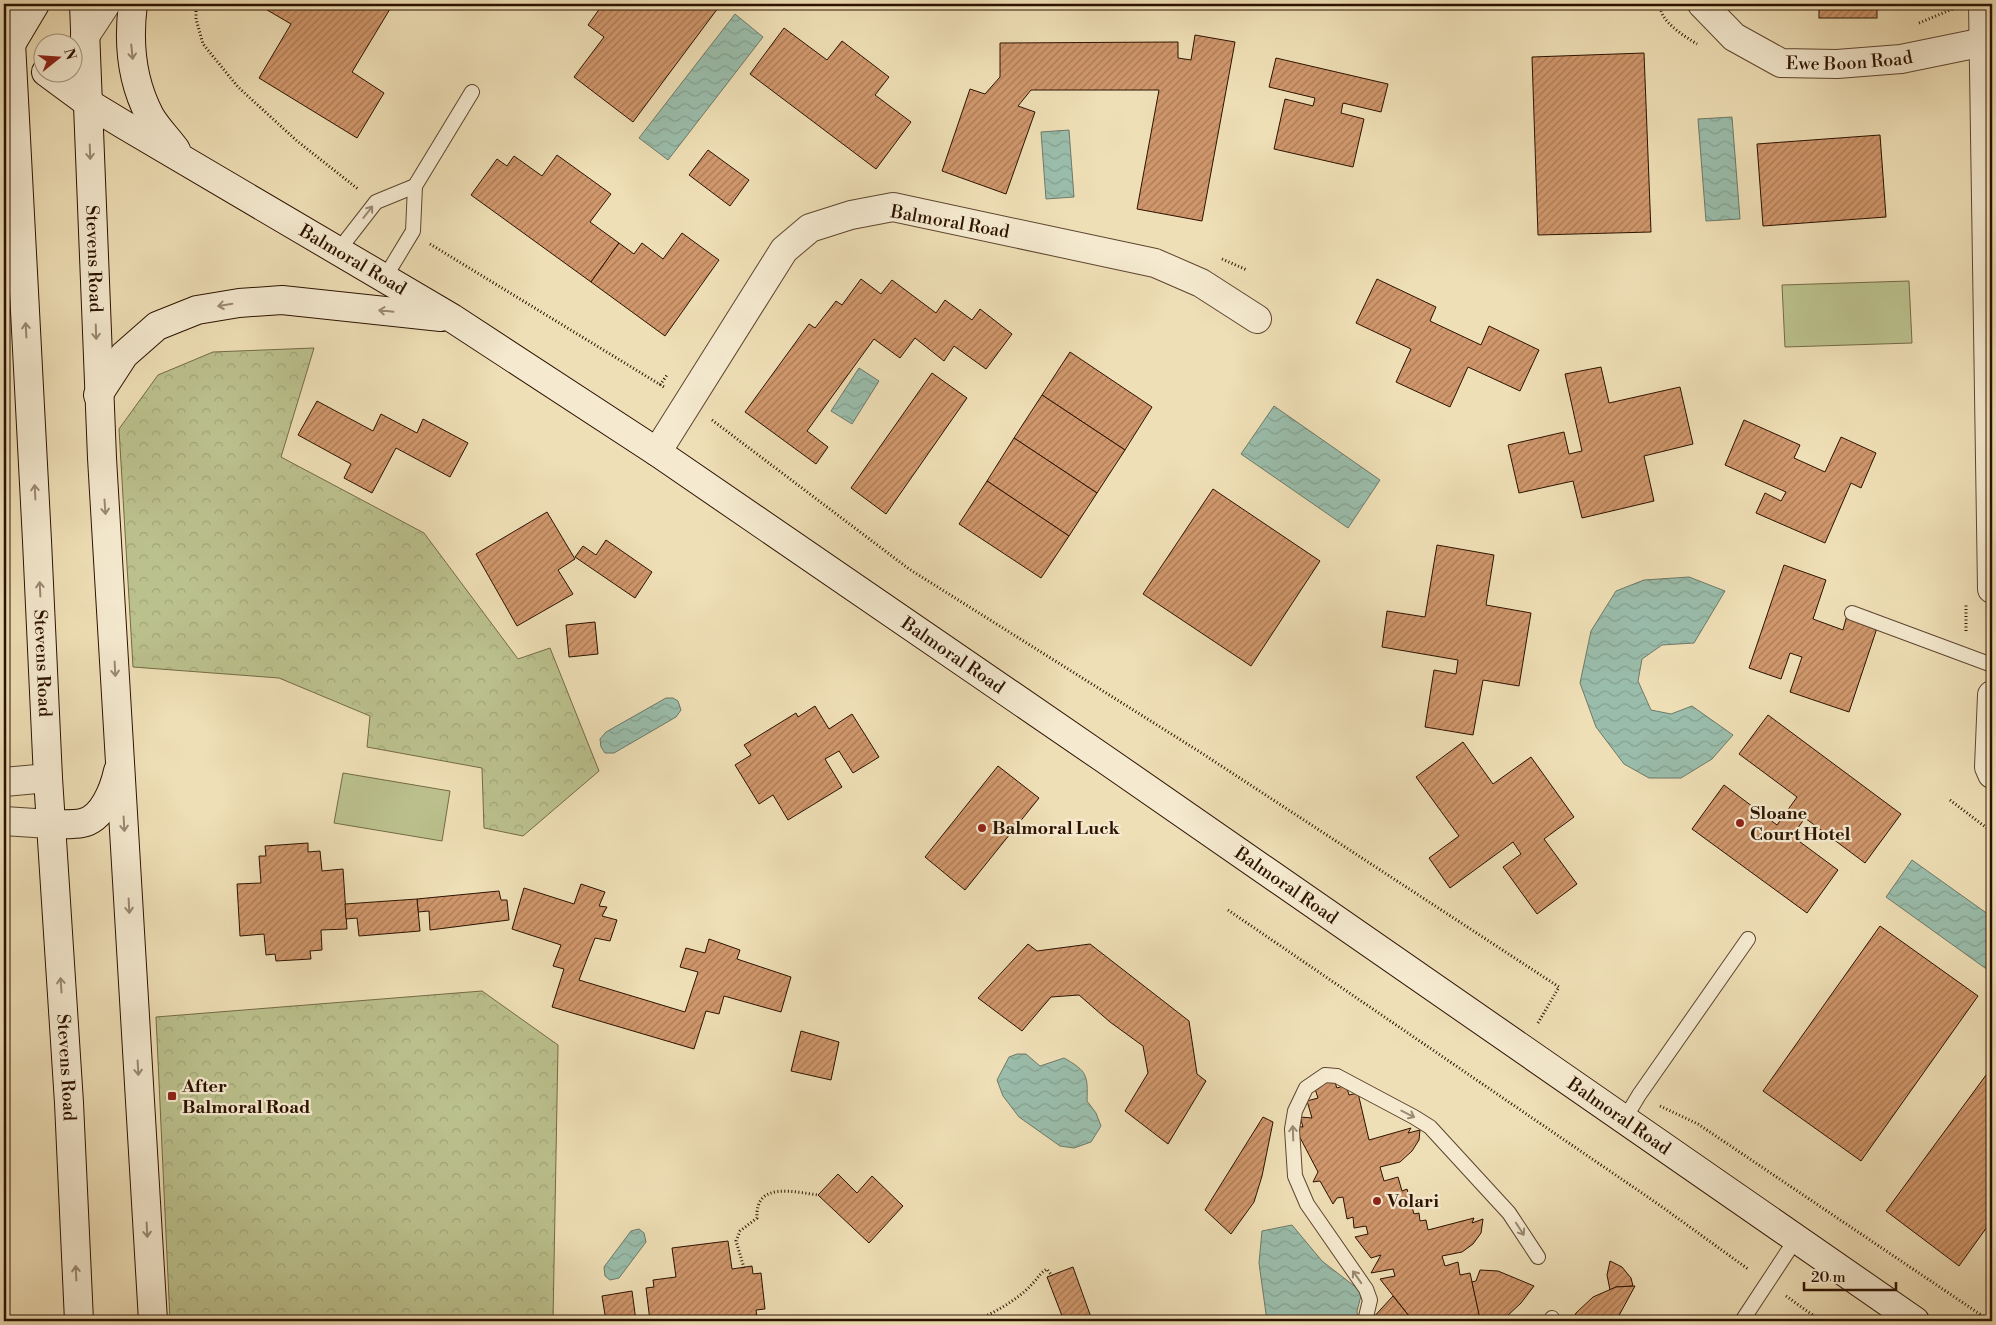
<svg xmlns="http://www.w3.org/2000/svg" width="1996" height="1325" viewBox="0 0 1996 1325" font-family="'Libre Bodoni',serif">
	<style>
		.green { fill: #bbc18d; stroke: #746a46 }
		.forest { fill: url(#forest-crowns); stroke: #746a46 }
		.water { fill: url(#water-waves); stroke: #6e7967 }
		.building { fill: url(#building-hatch); stroke: #2c1200 }
		.lines { fill: none; stroke-linecap: round; stroke-linejoin: round }
		.lane-casing { stroke: #5d452e; stroke-width: 16 }
		.street-casing { stroke: #5d452e; stroke-width: 30 }
		.secondary-casing { stroke: #2c1200; stroke-width: 30 }
		.path { stroke: #2c1200; stroke-width: 3; stroke-dasharray: 1 2.5; stroke-linecap: butt }
		.lane { stroke: #f5ead0; stroke-width: 14 }
		.street { stroke: #f5ead0; stroke-width: 28 }
		.secondary { stroke: #f5ead0; stroke-width: 28 }
		.oneway { stroke: #9b8972 }
		.poi-dot { fill: #8f2418; stroke: #f5ead0; stroke-width: 2 }
		.labels { text-anchor: middle; dominant-baseline: central; stroke-width: 4.5; stroke-linejoin: round; paint-order: stroke }
		.street-label { font-size: 18px; fill: #2c1200; stroke: #f5ead0 }
		.poi-label { font-size: 18px; font-weight: bold; fill: #2c1200; stroke: #f5ead0; text-anchor: start }
	</style>
	<defs>
		<pattern id="forest-crowns" width="20" height="18" patternUnits="userSpaceOnUse" patternTransform="scale(1.25)"><rect width="20" height="18" fill="#bbc18d"/><path d="M2 6a3 3 0 1 1 6 0M12 15a3 3 0 1 1 6 0" fill="none" stroke="#a1a578"/></pattern>
		<pattern id="water-waves" width="16" height="10" patternUnits="userSpaceOnUse" patternTransform="scale(1.25)"><rect width="16" height="10" fill="#9abdab"/><path d="M0 5q4-4 8 0t8 0" fill="none" stroke="#85a191"/></pattern>
		<pattern id="building-hatch" width="6" height="6" patternUnits="userSpaceOnUse" patternTransform="scale(1.25)"><rect width="6" height="6" fill="#d0976c"/><path d="M-1 1l2-2M0 6l6-6M5 7l2-2" fill="none" stroke="#a97a56"/></pattern>
	</defs>
	<rect width="100%" height="100%" fill="#efdfb6"/>
	<filter id="stains"><feTurbulence type="fractalNoise" baseFrequency=".004" numOctaves="4"/><feColorMatrix values="0 0 0 0 .2 0 0 0 0 .09 0 0 0 0 .02 0 0 0 .5 -.17"/></filter>
	<radialGradient id="worn" r=".72"><stop offset=".6" stop-color="#630" stop-opacity="0"/><stop offset="1" stop-color="#630" stop-opacity=".3"/></radialGradient>
	<g class="green">
		<path d="M1909,281L1912,343L1785,347L1782,285Z"/>
		<path d="M343,773L450,791L442,841L334,823Z"/>
	</g>
	<g class="forest">
		<path d="M314,348L281,457L424,533L518,659L550,648L599,771L523,836L484,828L482,768L367,747L370,716L279,678L133,667L119,429L158,375L213,352Z"/>
		<path d="M482,991L558,1045L553,1321H170L156,1017Z"/>
	</g>
	<g class="water">
		<path d="M735,14L763,37L668,160L639,138Z"/>
		<path d="M1732,117L1740,219L1706,221L1698,119Z"/>
		<path d="M1069,130L1074,197L1046,199L1041,132Z"/>
		<path d="M859,368L879,381L852,424L831,411Z"/>
		<path d="M1274,406L1380,480L1348,528L1241,454Z"/>
		<path d="M1689,577L1725,591L1694,643L1662,645L1642,659L1638,681L1651,710L1671,714L1692,706L1733,735L1712,759L1681,778H1649L1624,764L1596,727L1580,683L1591,631L1616,591L1644,580Z"/>
		<path d="M666,698H673L678,701L681,710L676,717L614,753H605L601,747L600,739L606,732Z"/>
		<path d="M1912,860L1992,917V973L1886,897Z"/>
		<path d="M1017,1054H1026L1040,1066L1064,1058C1087,1071 1088,1075 1087,1101L1096,1113L1101,1126L1091,1142L1074,1148L1060,1146L1019,1117L1003,1096L997,1080L1009,1057Z"/>
		<path d="M1292,1225L1322,1261L1362,1292L1357,1311L1358,1321H1267L1259,1263L1262,1231Z"/>
		<path d="M639,1229L644,1233L646,1242L619,1278L610,1280L605,1276L604,1267L631,1231Z"/>
	</g>
	<g class="building">
		<path d="M257,4H393L352,72L384,93L357,138L259,78L291,24Z"/>
		<path d="M603,4H721L633,122L574,77L604,37L588,25Z"/>
		<rect x="1819" y="4" width="58" height="14"/>
		<path d="M784,28L827,60L842,41L889,77L875,95L911,122L876,169L750,74Z"/>
		<path d="M1195,35L1235,42L1202,221L1137,209L1159,90H1031L1018,106L1035,112L1006,194L942,171L970,89L985,94L1000,77V43L1178,42V58L1191,60Z"/>
		<path d="M1644,53L1651,232L1538,235L1532,57Z"/>
		<path d="M1276,58L1388,84L1381,112L1343,103L1341,113L1364,119L1353,167L1274,149L1285,99L1313,106L1315,98L1269,87Z"/>
		<path d="M1880,135L1886,217L1763,226L1757,144Z"/>
		<path d="M708,150L749,180L730,206L689,175Z"/>
		<path d="M557,155L611,194L590,222L619,243L591,282L471,195L497,159L507,166L514,156L542,176Z"/>
		<path d="M682,233L719,260L665,336L591,282L619,243L634,254L642,243L663,259Z"/>
		<path d="M861,279L881,294L892,280L936,313L945,300L972,320L980,309L1012,334L986,369L954,346L944,361L915,338L900,358L874,339L807,431L828,447L816,464L745,412L809,324L815,328L836,301L842,305Z"/>
		<path d="M1377,279L1436,307L1430,321L1481,345L1489,326L1539,350L1520,391L1468,367L1450,407L1396,382L1411,349L1356,323Z"/>
		<path d="M1070,352L1152,407L1125,450L1042,395Z"/>
		<path d="M1601,367L1609,403L1680,387L1693,444L1644,456L1654,501L1582,518L1573,481L1519,493L1508,445L1564,432L1569,454L1582,451L1565,374Z"/>
		<path d="M932,373L967,398L886,514L851,488Z"/>
		<path d="M1042,395L1125,450L1097,493L1014,438Z"/>
		<path d="M317,401L373,431L381,414L417,433L423,419L468,443L450,477L396,448L372,493L344,478L351,464L298,435Z"/>
		<path d="M1744,420L1800,445L1794,458L1825,472L1841,437L1876,453L1861,488L1851,483L1825,543L1756,513L1765,493L1781,501L1786,492L1725,465Z"/>
		<path d="M1014,438L1097,493L1069,536L987,481Z"/>
		<path d="M987,481L1069,536L1041,578L959,524Z"/>
		<path d="M1213,489L1320,561L1251,666L1143,594Z"/>
		<path d="M547,512L575,559L558,570L573,594L517,626L476,554Z"/>
		<path d="M606,540L652,572L635,598L575,557L583,546L596,555Z"/>
		<path d="M1437,545L1494,555L1486,605L1531,613L1519,686L1483,680L1473,735L1425,727L1434,670L1456,674L1458,660L1382,647L1387,611L1425,617Z"/>
		<path d="M1784,565L1826,580L1813,619L1843,630L1847,615L1878,625L1849,712L1790,692L1802,657L1790,653L1781,679L1749,668Z"/>
		<path d="M595,622L598,654L569,657L566,625Z"/>
		<path d="M815,706L829,729L852,714L879,757L853,773L839,751L825,759L842,787L788,820L773,795L759,804L735,765L751,755L744,745L796,713L798,717Z"/>
		<path d="M1768,715L1901,814L1865,863L1805,818L1792,836L1838,870L1807,913L1692,829L1724,785L1777,825L1797,797L1739,754Z"/>
		<path d="M1463,742L1493,784L1531,757L1574,817L1544,839L1577,884L1537,914L1503,867L1521,854L1513,842L1450,888L1429,858L1459,836L1416,777Z"/>
		<path d="M998,766L1039,798L965,890L925,857Z"/>
		<path d="M308,843V852L320,851L322,871L343,869L347,929L321,930L322,950L310,951L311,959L276,961L275,954L266,955L264,934L240,936L237,884L261,883L259,856H266L265,846Z"/>
		<path d="M581,884L605,892L599,906L607,907L602,916L617,920L610,941L595,938L579,980L685,1012L698,972L680,967L686,948L705,953L709,939L740,950L737,959L791,977L781,1012L724,996L719,1014L706,1011L694,1049L552,1007L564,969L553,966L561,945L512,929L524,888L574,904Z"/>
		<path d="M499,891L501,900H507L509,920L430,930L429,911L418,912L417,899Z"/>
		<path d="M417,899L420,931L359,936L357,918L346,919L345,904Z"/>
		<path d="M1880,926L1978,996L1861,1161L1763,1091Z"/>
		<path d="M1028,944L1037,951L1090,944L1189,1021L1197,1074L1206,1081L1168,1144L1125,1111L1148,1073L1143,1046L1110,1022L1079,995L1051,997L1022,1031L978,998Z"/>
		<path d="M801,1031L839,1042L831,1080L791,1071Z"/>
		<path d="M1992,1067V1220L1959,1266L1886,1211Z"/>
		<path d="M1334,1080L1337,1088L1346,1085L1349,1095L1358,1093L1369,1140L1411,1128L1408,1133L1420,1130L1419,1140L1412,1151L1400,1162L1380,1167L1384,1181L1398,1177L1402,1191L1407,1189L1414,1214L1419,1213L1420,1221L1426,1220L1428,1230L1474,1218L1472,1223L1483,1219L1481,1233L1473,1244L1462,1252L1442,1256L1445,1266L1458,1262L1460,1275L1470,1273L1481,1321H1408L1409,1316L1380,1279L1395,1276L1393,1269L1371,1273L1381,1255L1371,1258L1355,1237L1368,1234L1366,1226L1354,1228L1353,1217L1347,1219L1343,1197L1337,1198L1333,1204L1320,1181L1313,1182L1318,1172L1294,1126L1303,1127L1300,1117L1312,1118L1307,1101L1318,1098L1314,1086Z"/>
		<path d="M1263,1117L1273,1122L1262,1176L1254,1202L1231,1234L1205,1210Z"/>
		<path d="M838,1174L857,1193L872,1176L903,1206L869,1243L818,1195Z"/>
		<path d="M728,1241L732,1269L752,1266L753,1274L761,1273L765,1309L756,1310L757,1318L734,1321H650L646,1288L654,1287L653,1280L676,1277L672,1248Z"/>
		<path d="M1610,1261L1622,1267L1631,1278L1633,1286L1616,1287L1610,1290L1607,1275Z"/>
		<path d="M1073,1267L1092,1320L1088,1321H1064L1047,1277Z"/>
		<path d="M1480,1270L1498,1271L1534,1286L1521,1303L1506,1317L1500,1321H1489L1485,1318L1480,1319L1472,1282L1476,1281Z"/>
		<path d="M1635,1286L1616,1321H1572L1576,1313L1593,1297L1616,1287Z"/>
		<path d="M632,1291L636,1321H606L602,1296Z"/>
		<path d="M1393,1296L1409,1316L1408,1321H1370Z"/>
	</g>
	<g class="lines">
		<g class="lane-casing">
			<g id="lane">
				<path d="M338,251L376,202L415,186"/>
				<path d="M384,279L413,231L415,186L472,92"/>
				<path d="M1852,613L1992,665"/>
				<path d="M1624,1120L1639,1095L1748,939"/>
				<path d="M1365,1321L1370,1300L1366,1289L1307,1204L1295,1176L1292,1129L1295,1111L1306,1088L1325,1075L1337,1076L1414,1117L1430,1127L1509,1213L1538,1257"/>
				<path d="M1551,1321L1552,1318"/>
				<path d="M1742,1321L1796,1239"/>
			</g>
		</g>
		<g class="street-casing">
			<g id="street">
				<path id="s1" d="M1702,4L1734,37L1781,63L1837,64L1901,59L1984,42"/>
				<path d="M1983,4L1992,589"/>
				<path d="M85,36L106,4"/>
				<path d="M657,452L784,250L810,228L851,215L893,207L1155,263L1201,283L1257,319"/>
				<path d="M1992,695L1989,767L1992,774"/>
				<path d="M4,782L48,778"/>
				<path d="M4,821L50,824"/>
			</g>
		</g>
		<g class="secondary-casing">
			<g id="secondary">
				<path id="s2" d="M9,4L37,541L48,778L69,1103L79,1321"/>
				<path id="s3" d="M84,4L102,458L153,1321"/>
				<path d="M133,4C128,42 132,82 150,116C157,128 168,139 176,150"/>
				<path d="M10,46L35,4"/>
				<path id="s4" d="M46,72L88,103L126,126L452,318L657,452L1103,758L1915,1321"/>
				<path d="M98,395L124,355L157,326L197,310L239,303L282,300L441,317"/>
				<path d="M50,824C60,824 72,825 82,823C103,819 114,789 118,771"/>
			</g>
		</g>
		<g class="path">
			<path d="M196,4V19L203,44L238,87L297,141L358,189"/>
			<path d="M1660,4C1659,21 1684,36 1697,44"/>
			<path d="M1919,23L1955,8"/>
			<path d="M430,244L664,387"/>
			<path d="M1222,259L1247,270"/>
			<path d="M660,385L667,375"/>
			<path d="M712,420L909,569L1200,752L1559,987L1538,1023"/>
			<path d="M1966,631V605"/>
			<path d="M1950,800L1992,832"/>
			<path d="M1228,910L1658,1204L1748,1269"/>
			<path d="M1660,1106L1698,1124L1990,1321"/>
			<path d="M744,1268L736,1241L740,1231L757,1218C755,1181 794,1192 818,1195"/>
			<path d="M1786,1296L1821,1321"/>
			<path d="M985,1321L986,1316C1002,1308 1021,1297 1033,1283C1038,1278 1040,1273 1047,1269L1052,1276"/>
		</g>
		<use href="#lane" class="lane"/>
		<use href="#street" class="street"/>
		<use href="#secondary" class="secondary"/>
	</g>
	<defs><path id="oneway-shaft" d="M-6 0H5M1.5-3L5.5 0L1.5 3" fill="none" stroke-width="1.6" stroke-linecap="round" stroke-linejoin="round" transform="scale(1.25)"/></defs>
	<g class="oneway">
		<use href="#oneway-shaft" transform="translate(132 52) rotate(84)"/>
		<use href="#oneway-shaft" transform="translate(90 152) rotate(88)"/>
		<use href="#oneway-shaft" transform="translate(368 212) rotate(-52)"/>
		<use href="#oneway-shaft" transform="translate(225 305) rotate(171)"/>
		<use href="#oneway-shaft" transform="translate(386 311) rotate(-174)"/>
		<use href="#oneway-shaft" transform="translate(26 330) rotate(-93)"/>
		<use href="#oneway-shaft" transform="translate(96 332) rotate(88)"/>
		<use href="#oneway-shaft" transform="translate(35 492) rotate(-93)"/>
		<use href="#oneway-shaft" transform="translate(105 507) rotate(86)"/>
		<use href="#oneway-shaft" transform="translate(40 589) rotate(-93)"/>
		<use href="#oneway-shaft" transform="translate(115 669) rotate(87)"/>
		<use href="#oneway-shaft" transform="translate(124 824) rotate(87)"/>
		<use href="#oneway-shaft" transform="translate(129 906) rotate(87)"/>
		<use href="#oneway-shaft" transform="translate(61 985) rotate(-94)"/>
		<use href="#oneway-shaft" transform="translate(138 1068) rotate(87)"/>
		<use href="#oneway-shaft" transform="translate(1408 1114) rotate(27)"/>
		<use href="#oneway-shaft" transform="translate(1293 1133) rotate(-92)"/>
		<use href="#oneway-shaft" transform="translate(1520 1229) rotate(57)"/>
		<use href="#oneway-shaft" transform="translate(147 1230) rotate(87)"/>
		<use href="#oneway-shaft" transform="translate(76 1273) rotate(-93)"/>
		<use href="#oneway-shaft" transform="translate(1357 1277) rotate(-125)"/>
	</g>
	<g class="poi-dot">
		<circle cx="1740" cy="823" r="5"/>
		<circle cx="982" cy="828" r="5"/>
		<rect x="167" y="1091" width="10" height="10" rx="2.5"/>
		<circle cx="1377" cy="1201" r="5"/>
	</g>
	<g class="labels">
		<g class="street-label">
			<text stroke="none"><textPath href="#s1" startOffset="168">Ewe Boon Road</textPath></text>
			<text transform="translate(950 222) rotate(10)">Balmoral Road</text>
			<text stroke="none"><textPath href="#s3" startOffset="255">Stevens Road</textPath></text>
			<text stroke="none"><textPath href="#s4" startOffset="360">Balmoral Road</textPath></text>
			<text stroke="none"><textPath href="#s4" startOffset="1079">Balmoral Road</textPath></text>
			<text stroke="none"><textPath href="#s2" startOffset="660">Stevens Road</textPath></text>
			<text stroke="none"><textPath href="#s4" startOffset="1484">Balmoral Road</textPath></text>
			<text stroke="none"><textPath href="#s2" startOffset="1065">Stevens Road</textPath></text>
			<text stroke="none"><textPath href="#s4" startOffset="1889">Balmoral Road</textPath></text>
		</g>
		<g class="poi-label">
			<text x="1750" y="813">Sloane<tspan x="1750" dy="21">Court Hotel</tspan></text>
			<text x="992" y="828">Balmoral Luck</text>
			<text x="182" y="1086">After<tspan x="182" dy="21">Balmoral Road</tspan></text>
			<text x="1387" y="1201">Volari</text>
		</g>
	</g>
	<rect width="1996" height="1325" fill="none" stroke="#efdfb6" stroke-width="20"/>
	<rect x="5" y="5" width="1986" height="1315" fill="none" stroke="#2c1200" stroke-width="2.5"/>
	<rect x="10" y="10" width="1976" height="1305" fill="none" stroke="#2c1200"/>
	<g transform="translate(58 58) rotate(73)"><circle r="24" fill="#f5ead0" stroke="#a5947d"/>
	<path d="M0-4L9 19L0 12L-9 19Z" fill="#8f2418"/>
	<text y="-8" font-size="14" font-weight="bold" text-anchor="middle" fill="#2c1200">N</text>
	</g>
	<path d="M1804 1282v8h92v-8" fill="none" stroke="#2c1200" stroke-width="2.5"/>
	<text x="1811" y="1282" font-size="15" fill="#2c1200" stroke="#f5ead0" stroke-width="4" paint-order="stroke">20 m</text>
	<rect width="100%" height="100%" filter="url(#stains)"/>
	<rect width="100%" height="100%" fill="url(#worn)"/>
</svg>
